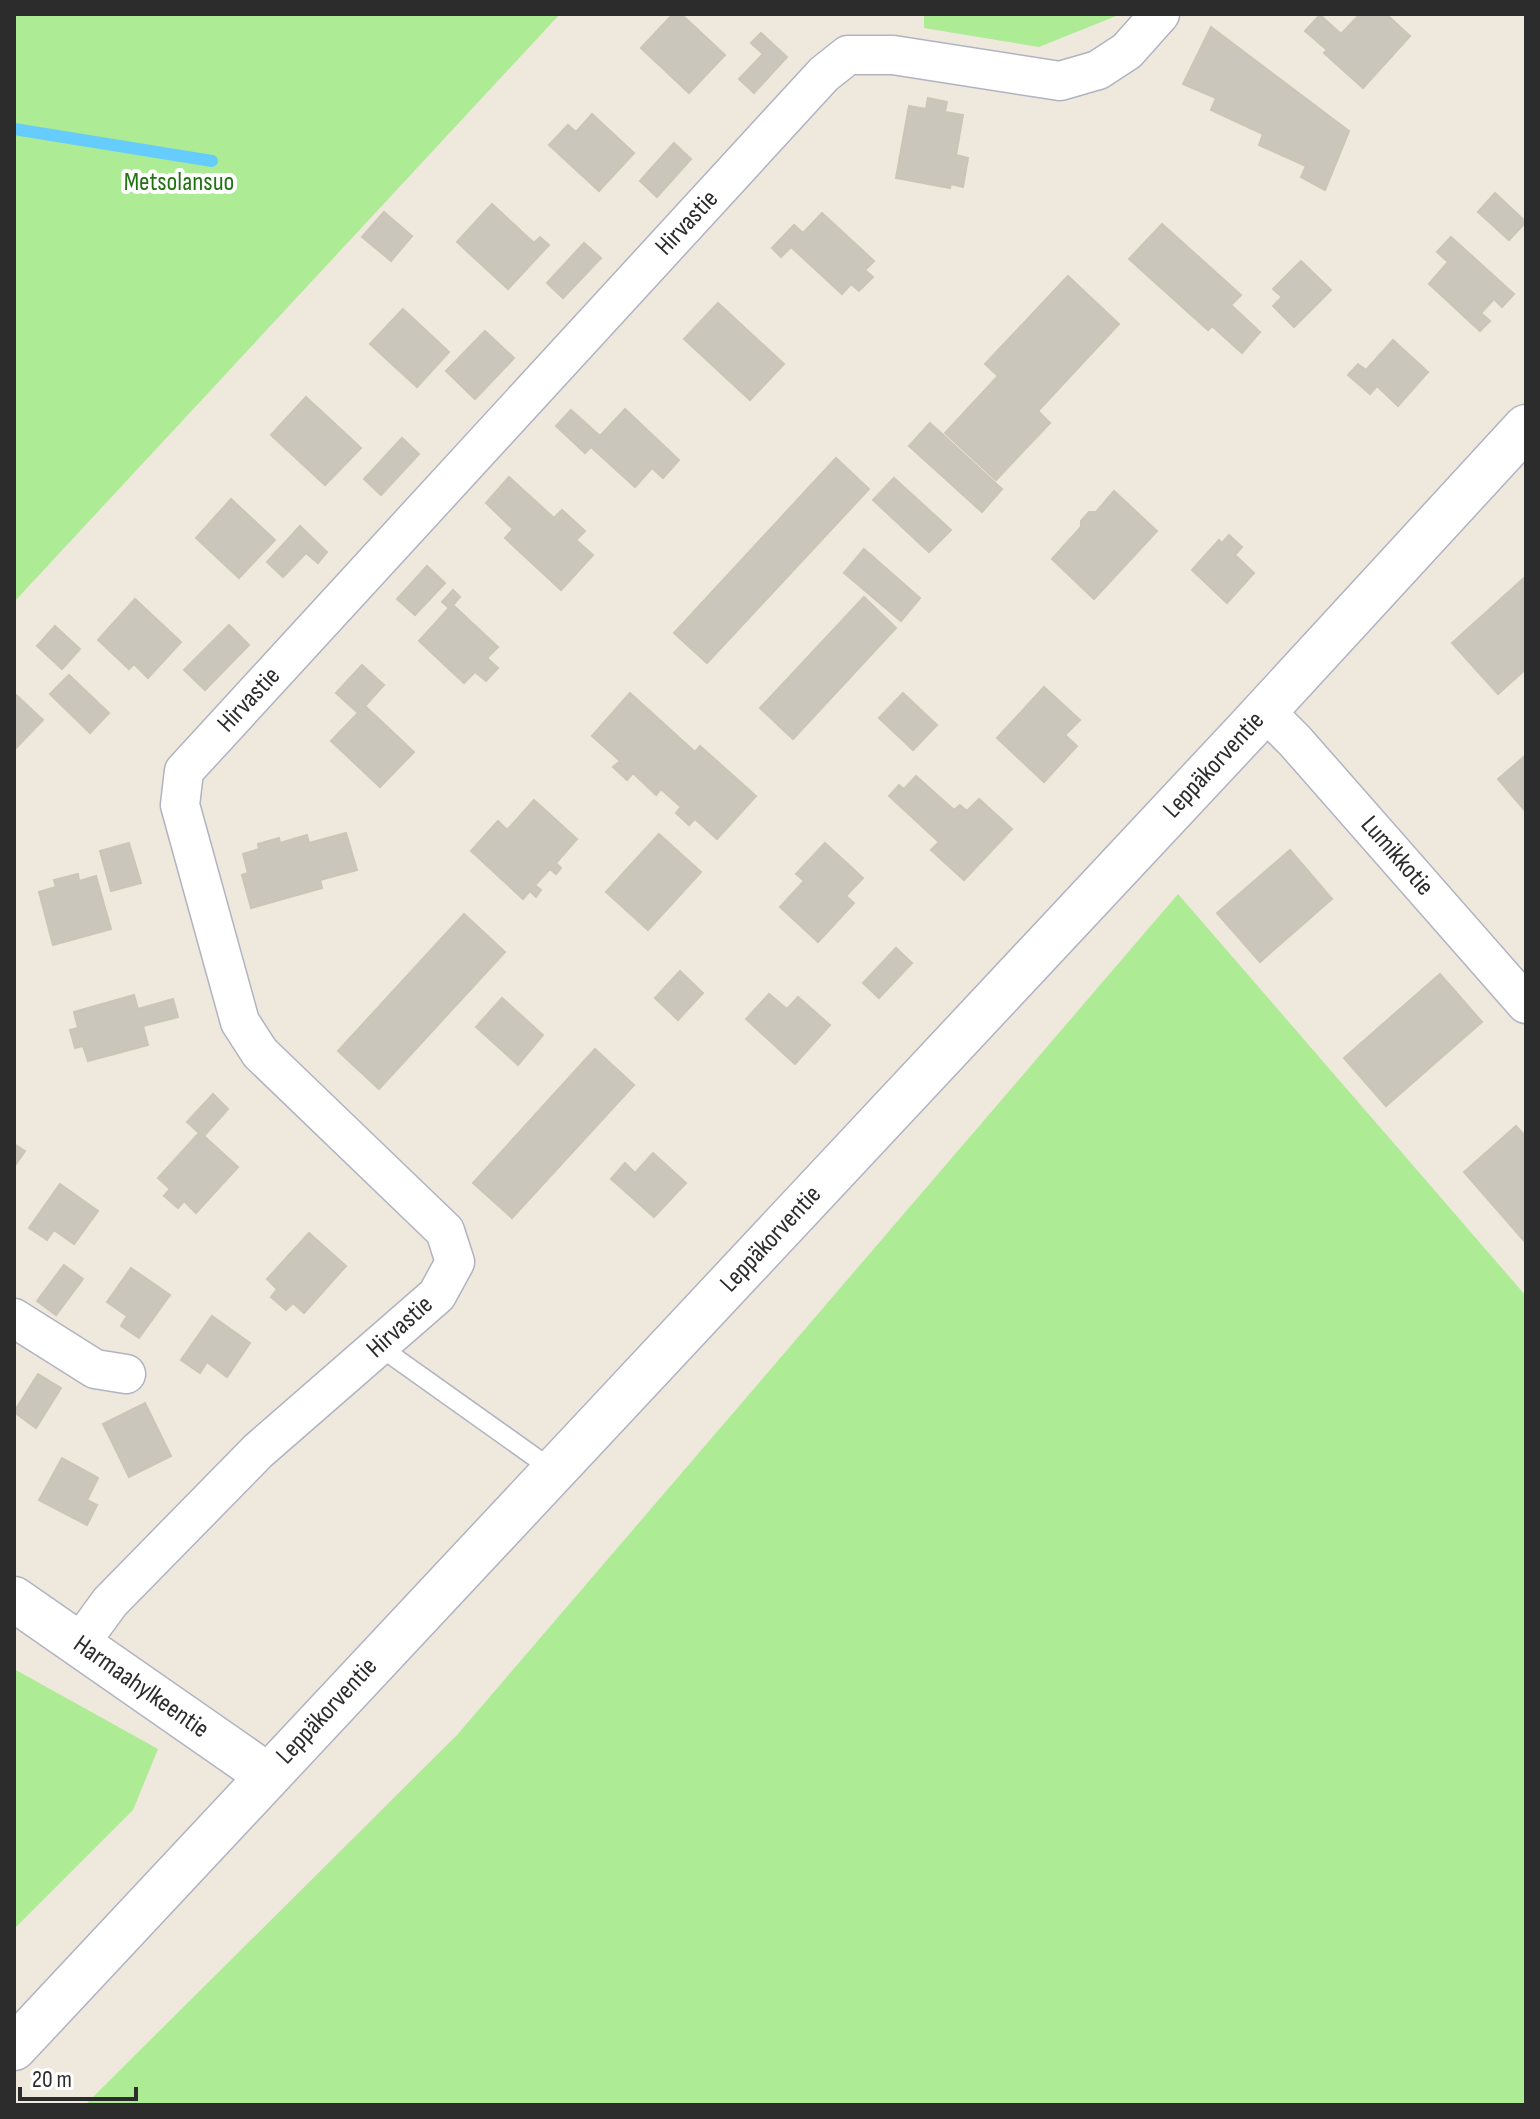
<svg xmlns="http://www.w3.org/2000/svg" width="1540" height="2119" viewBox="0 0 1540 2119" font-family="'Sofia Sans Condensed',sans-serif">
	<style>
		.green { fill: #adeb94 }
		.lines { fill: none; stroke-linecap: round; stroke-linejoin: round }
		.stream { stroke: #66ccfc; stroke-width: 12 }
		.building { fill: #cac6bc; stroke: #cbc5b6; stroke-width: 2 }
		.lane-casing { stroke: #b1b3c1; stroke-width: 21 }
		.street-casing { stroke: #b1b3c1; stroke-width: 41 }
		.secondary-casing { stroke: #b1b3c1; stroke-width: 47 }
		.lane { stroke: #fff; stroke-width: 18 }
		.street { stroke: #fff; stroke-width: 38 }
		.secondary { stroke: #fff; stroke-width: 44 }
		.labels { text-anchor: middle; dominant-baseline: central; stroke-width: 8; stroke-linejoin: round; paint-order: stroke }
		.park-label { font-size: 26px; fill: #217312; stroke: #fff }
		.street-label { font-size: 26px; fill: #2c2c2c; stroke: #fff }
	</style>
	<rect width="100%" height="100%" fill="#efe8dd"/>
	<g class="green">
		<path d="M14,14H560L14,602Z"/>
		<path d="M924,14H1121L1039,47L924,28Z"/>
		<path d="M1178,894L1526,1296V2105H85L457,1735Z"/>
		<path d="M14,1669L158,1749L133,1810L14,1929Z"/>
	</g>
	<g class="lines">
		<path class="stream" d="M14,129L212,161"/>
	</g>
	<g class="building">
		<path d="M673,14H681L725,55L689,93L641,48Z"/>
		<path d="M1360,14H1386L1410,36L1363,88L1324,53L1327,50L1305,31L1320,15L1341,34Z"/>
		<path d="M1211,27L1349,131L1325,190L1301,177L1306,166L1259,145L1263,134L1211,110L1216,98L1183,84Z"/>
		<path d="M761,33L787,57L754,93L739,79L763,54L751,43Z"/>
		<path d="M928,98L947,102L945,112L963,115L956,155L968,158L963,187L951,184L950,188L896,178L909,106L926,109Z"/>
		<path d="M592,114L634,153L599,191L549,145L568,125L576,132Z"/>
		<path d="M674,143L691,159L657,197L640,181Z"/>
		<path d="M1495,193L1526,222L1509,240L1478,212Z"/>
		<path d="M492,204L534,243L540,237L549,245L508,289L457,242Z"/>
		<path d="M384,212L412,236L391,261L362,237Z"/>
		<path d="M822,213L874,261L865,270L873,277L859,291L851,284L842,294L791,247L781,257L772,248L794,225L803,233Z"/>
		<path d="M1162,224L1241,295L1231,305L1260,332L1242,353L1212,326L1208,330L1129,259Z"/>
		<path d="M1451,237L1514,294L1502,307L1494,299L1481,313L1490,321L1480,331L1429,284L1448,262L1437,252Z"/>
		<path d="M584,243L601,258L563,298L547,283Z"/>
		<path d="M1301,261L1331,290L1294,327L1273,306L1282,297L1273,289Z"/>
		<path d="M1068,276L1119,324L1038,411L1050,423L996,480L945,433L998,376L985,364Z"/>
		<path d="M718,303L784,364L750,400L684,339Z"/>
		<path d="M403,309L449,352L417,387L370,344Z"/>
		<path d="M485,331L514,358L475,399L446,371Z"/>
		<path d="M1393,340L1428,372L1398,406L1377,386L1370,394L1348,375L1358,364L1366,370Z"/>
		<path d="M306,397L361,448L325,485L271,435Z"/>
		<path d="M625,409L679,460L663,478L652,468L635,487L591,447L585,453L556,426L571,410L600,436Z"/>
		<path d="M930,423L1002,489L982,512L909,446Z"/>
		<path d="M402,438L419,454L381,495L364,479Z"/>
		<path d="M836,458L869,489L707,663L674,633Z"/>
		<path d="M509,477L554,518L562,510L585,531L576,540L593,555L561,590L505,538L513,529L486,503Z"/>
		<path d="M894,478L951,530L929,552L873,500Z"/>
		<path d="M1114,491L1157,531L1094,599L1052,559L1081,527V521L1089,512H1096Z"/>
		<path d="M231,499L275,540L239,578L196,538Z"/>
		<path d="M300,526L327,552L318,563L306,553L283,577L267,562Z"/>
		<path d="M1229,535L1242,547L1235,555L1254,573L1227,603L1192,570L1219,540L1222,543Z"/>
		<path d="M864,549L920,598L901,621L844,573Z"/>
		<path d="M427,566L445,583L415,615L397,599Z"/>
		<path d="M1526,576V669L1498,694L1452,643Z"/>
		<path d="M453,590L460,597L453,605L498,647L487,658L498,668L486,681L475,672L464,683L419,641L449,608L442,602Z"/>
		<path d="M864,597L896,628L793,739L760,708Z"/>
		<path d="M135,599L181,642L148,678L134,664L129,669L98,640Z"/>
		<path d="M229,625L249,645L205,690L184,670Z"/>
		<path d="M55,626L80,649L62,669L37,646Z"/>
		<path d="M362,665L384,685L365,706L414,752L380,787L331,741L358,713L336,693Z"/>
		<path d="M69,675L109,713L90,733L50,694Z"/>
		<path d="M1044,687L1080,720L1065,735L1077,746L1044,782L997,738Z"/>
		<path d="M14,693L43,720L14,750Z"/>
		<path d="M630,693L695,752L700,746L756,796L717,839L695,819L689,825L676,813L681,807L661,789L656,795L633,773L627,780L613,767L620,761L592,736Z"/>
		<path d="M903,693L937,725L913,750L879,718Z"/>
		<path d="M1526,755V812L1498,779Z"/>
		<path d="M916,776L954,810L960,805L967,811L979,799L1012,829L964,880L931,850L939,842L889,796L899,785L904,789Z"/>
		<path d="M534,800L577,839L556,863L561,868L556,874L550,869L535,885L541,890L536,897L530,891L523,899L471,851L498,821L507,830Z"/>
		<path d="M346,833L357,870L320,880L322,888L251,908L242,875L248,873L243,854L259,849L258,844L279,838L280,843L307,835L309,843Z"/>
		<path d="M659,834L701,872L648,930L606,892Z"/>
		<path d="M129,843L141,883L111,891L100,851Z"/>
		<path d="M825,843L863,878L846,896L854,903L818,942L780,907L804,881L796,874Z"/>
		<path d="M1290,850L1332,899L1260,962L1217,913Z"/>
		<path d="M78,874L79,881L96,876L111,929L53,945L39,892L56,887L54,880Z"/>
		<path d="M464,914L505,952L379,1089L338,1051Z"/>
		<path d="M896,948L912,963L879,998L863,983Z"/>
		<path d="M680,971L703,993L678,1020L655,998Z"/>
		<path d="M1440,974L1482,1022L1386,1106L1344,1058Z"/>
		<path d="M769,994L787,1009L798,997L830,1025L795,1064L746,1019Z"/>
		<path d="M134,995L138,1009L173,999L178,1017L143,1026L148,1045L88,1061L83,1046L75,1048L70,1030L78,1028L74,1012Z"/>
		<path d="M502,998L543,1035L518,1065L476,1027Z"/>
		<path d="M595,1049L634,1085L512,1218L473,1183Z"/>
		<path d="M213,1094L228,1109L204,1136L238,1167L196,1213L184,1201L178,1208L164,1196L170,1189L158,1178L199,1133L187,1122Z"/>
		<path d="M1516,1126L1526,1137V1243L1464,1172Z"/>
		<path d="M14,1144L25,1151L14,1167Z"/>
		<path d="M653,1153L686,1183L654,1217L611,1179L625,1163L635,1173Z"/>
		<path d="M60,1184L98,1211L74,1244L54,1230L47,1240L29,1228Z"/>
		<path d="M309,1233L346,1266L304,1313L293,1303L286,1310L271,1297L277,1289L267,1279Z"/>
		<path d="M64,1265L83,1279L56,1315L37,1301Z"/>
		<path d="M131,1268L170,1295L139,1338L121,1326L127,1316L107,1302Z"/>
		<path d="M212,1316L250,1343L227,1377L207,1362L200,1373L181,1360Z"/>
		<path d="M38,1374L61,1388L36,1428L14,1412Z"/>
		<path d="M145,1403L171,1456L129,1477L103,1424Z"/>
		<path d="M62,1458L98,1478L87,1500L97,1505L87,1525L39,1500Z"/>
	</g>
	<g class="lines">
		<g class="lane-casing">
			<path id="lane" d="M380,1347L553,1470"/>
		</g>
		<g class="street-casing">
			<g id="street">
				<path d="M1265,711L1295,741L1526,1004"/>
				<path d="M14,1318L95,1369L126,1374"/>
				<path d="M80,1643L110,1602L258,1451L437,1295L455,1262L445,1231L260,1053L240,1022L180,805L184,771L824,74L848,55H893L1060,81L1098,70L1127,51L1160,14"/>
			</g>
		</g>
		<g class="secondary-casing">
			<g id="secondary">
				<path d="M14,1599L267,1775"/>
				<path d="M14,2048L1250,727L1526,427"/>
			</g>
		</g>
		<use href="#lane" class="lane"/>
		<use href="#street" class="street"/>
		<use href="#secondary" class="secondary"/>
	</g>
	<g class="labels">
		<g class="park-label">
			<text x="179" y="182">Metsolansuo</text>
		</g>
		<g class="street-label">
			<text transform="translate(687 223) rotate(-47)">Hirvastie</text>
			<text transform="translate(249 700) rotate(-47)">Hirvastie</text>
			<text transform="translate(1214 765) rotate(-47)">Leppäkorventie</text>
			<text transform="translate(1397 856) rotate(49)">Lumikkotie</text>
			<text transform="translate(771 1239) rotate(-47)">Leppäkorventie</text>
			<text transform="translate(400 1327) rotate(-42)">Hirvastie</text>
			<text transform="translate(141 1687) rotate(35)">Harmaahylkeentie</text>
			<text transform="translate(327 1711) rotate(-47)">Leppäkorventie</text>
		</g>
	</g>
	<rect width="1540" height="2119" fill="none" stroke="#2c2c2c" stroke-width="32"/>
	<path d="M20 2087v12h116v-12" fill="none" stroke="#2c2c2c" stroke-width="4"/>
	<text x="32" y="2087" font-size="24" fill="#2c2c2c" stroke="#ffffff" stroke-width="6" paint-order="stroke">20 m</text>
</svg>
